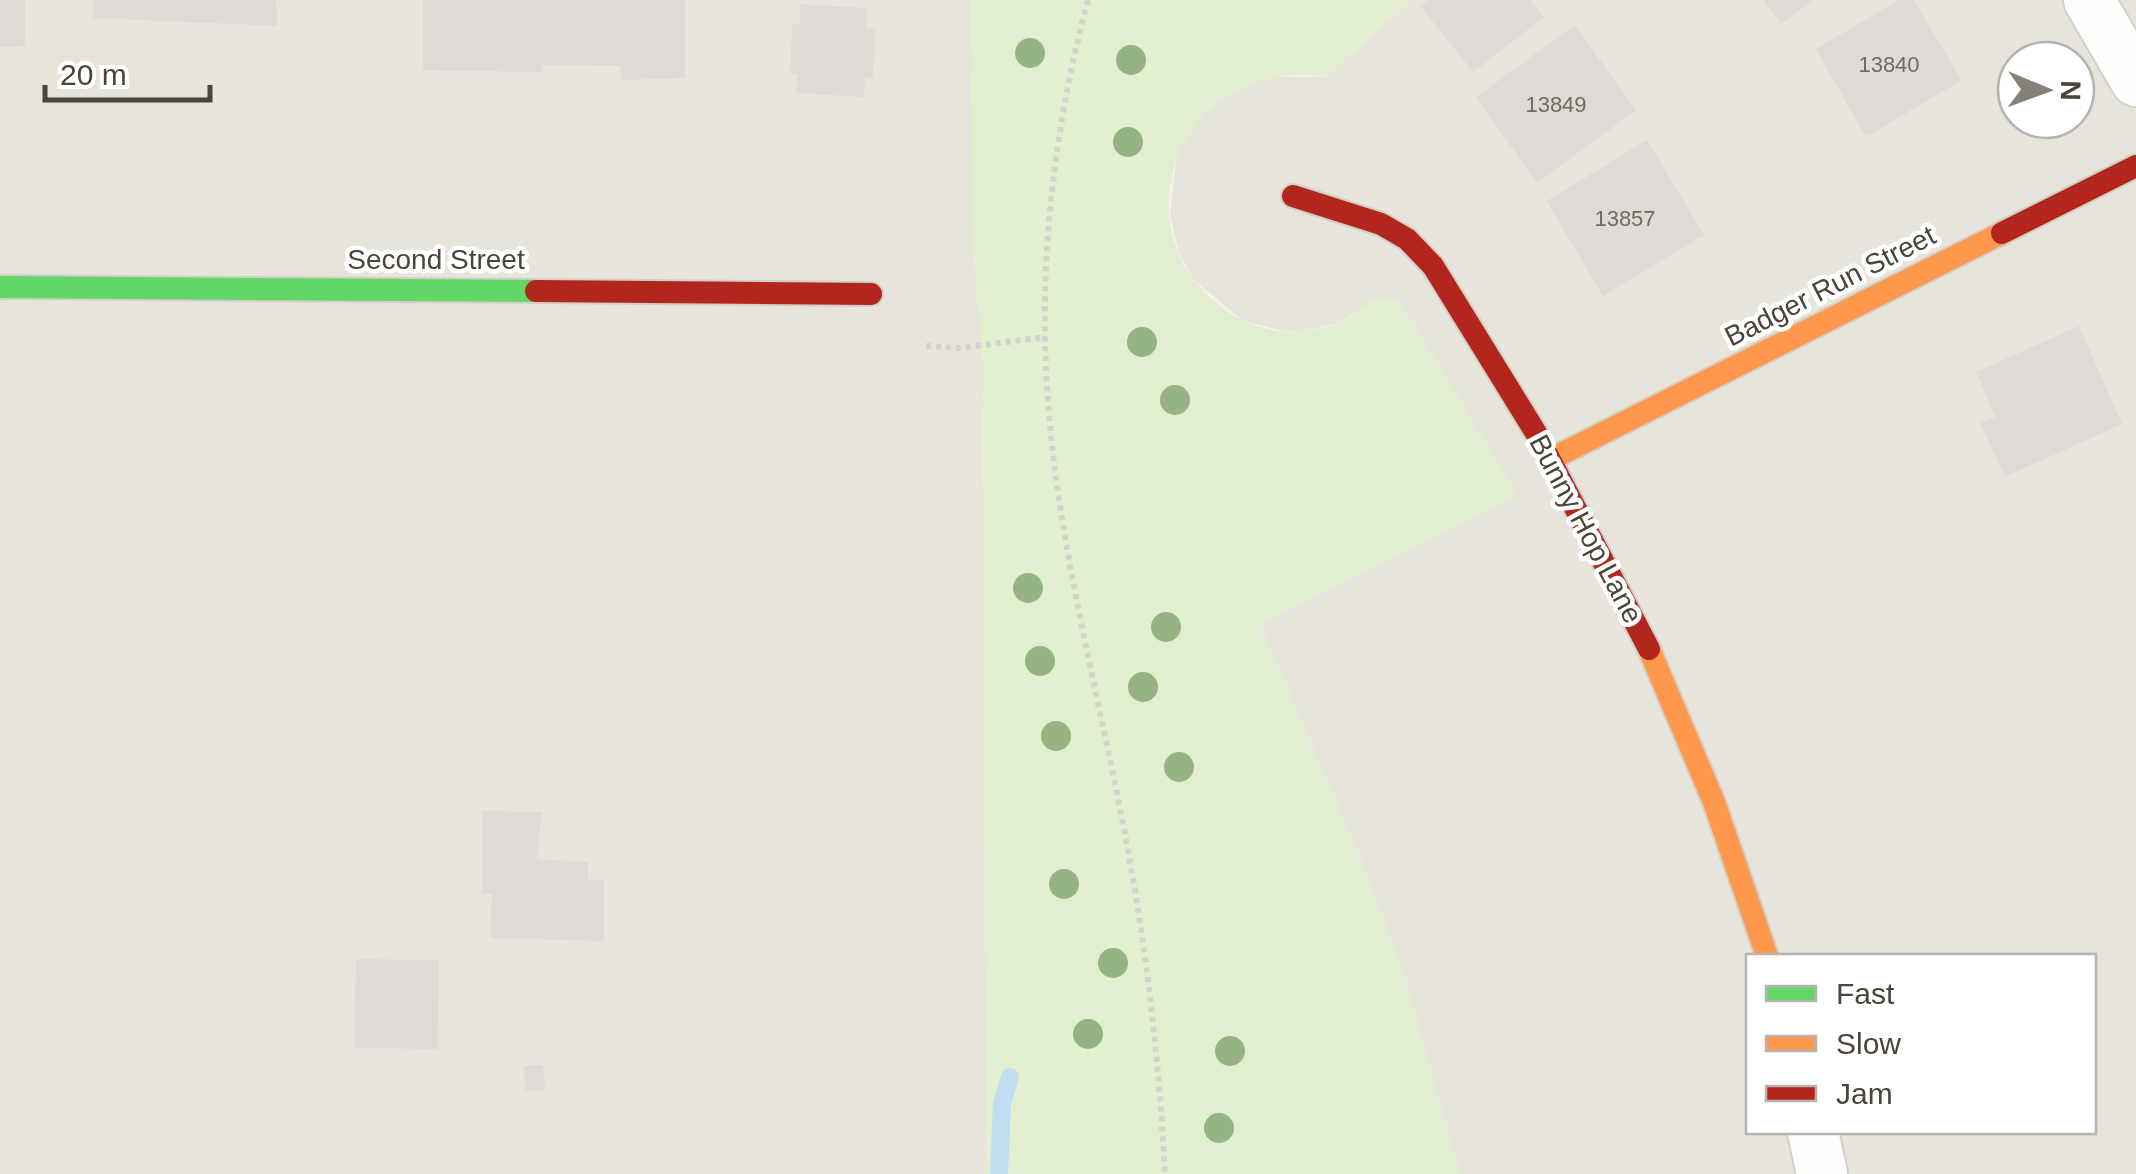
<svg xmlns="http://www.w3.org/2000/svg" width="2136" height="1174" viewBox="0 0 2136 1174" font-family="Helvetica,sans-serif">
	<style>
		.residential { fill: #e7e4dc; fill-rule: evenodd }
		.green { fill: #e1eecf }
		.lines { fill: none; stroke-linecap: round; stroke-linejoin: round }
		.stream { stroke: #c0ddf1; stroke-width: 18 }
		.building { fill: #dedbd6 }
		.street-casing { stroke: #d2d0cb; stroke-width: 54 }
		.fast-casing { stroke: #d3cfc5; stroke-width: 26 }
		.slow-casing { stroke: #d3cfc5; stroke-width: 26 }
		.jam-casing { stroke: #d3cfc5; stroke-width: 26 }
		.path { stroke: #d3d2cc; stroke-width: 6; stroke-dasharray: 5 5; stroke-linecap: butt }
		.street { stroke: #fdfdfc; stroke-width: 50 }
		.fast { stroke: #63d668; stroke-width: 22 }
		.slow { stroke: #ff974d; stroke-width: 22 }
		.jam { stroke: #b3261e; stroke-width: 22 }
		.tree { fill: #96b382 }
		.labels { text-anchor: middle; dominant-baseline: central; stroke-width: 9; stroke-linejoin: round; paint-order: stroke }
		.number-label { font-size: 22px; fill: #706a61 }
		.street-label { font-size: 28px; fill: #4b4439; stroke: #fff }
	</style>
	<rect width="100%" height="100%" fill="#f4f2ee"/>
	<g class="residential">
		<path d="M0,0H970L974,258L983,363L987,1174H0Z"/>
		<path d="M1411,0H2136V1174H1460L1403,970L1364,866L1260,623L1518,495L1403,306L1389,298L1377,299L1341,322L1305,331H1285L1243,321L1194,280L1179,253L1170,216L1177,154L1202,113L1223,96L1268,77H1326ZM2016,60H2076V120H2016ZM1748,956H2094V1132H1748Z"/>
	</g>
	<path class="green" d="M970,0H1411L1326,77C1174,54 1107,245 1240,319C1273,337 1318,335 1350,317C1360,311 1371,299 1382,298C1390,297 1397,301 1403,306L1519,495L1260,623L1364,866L1403,970L1460,1174H987L983,363L974,258Z"/>
	<g class="lines">
		<path class="stream" d="M999,1174L1002,1104L1010,1077"/>
	</g>
	<g class="building">
		<path d="M0,0H25V46L0,47Z"/>
		<path d="M93,0H276L277,26L93,18Z"/>
		<path d="M423,0H685V78L622,80L620,66L542,65V72L423,70Z"/>
		<path d="M1430,0H1530L1544,17L1473,72L1421,7Z"/>
		<path d="M1763,0H1814L1781,24Z"/>
		<path d="M1899,0H1914L1962,80L1866,137L1816,49Z"/>
		<path d="M800,4L866,8L867,28L875,29L873,78H865L864,97L796,93L797,74L790,73L792,25L800,24Z"/>
		<path d="M1575,25L1636,110L1537,183L1476,97Z"/>
		<path d="M1647,140L1704,235L1603,296L1547,201Z"/>
		<path d="M2079,326L2122,424L2005,477L1980,423L1995,417L1976,372Z"/>
		<path d="M482,811L542,812L537,859L588,862V879L604,880V941L490,938L492,894H482Z"/>
		<path d="M356,959L439,960L438,1049L354,1048Z"/>
		<path d="M543,1065L545,1090L525,1091L524,1066Z"/>
	</g>
	<g class="lines">
		<g class="street-casing">
			<g id="street">
				<path d="M2089,0L2136,81"/>
				<path d="M1813,1132L1822,1174"/>
			</g>
		</g>
		<g class="fast-casing">
			<path id="fast" d="M0,287L536,291"/>
		</g>
		<g class="slow-casing">
			<g id="slow">
				<path d="M1551,459L2002,233"/>
				<path d="M1649,649L1714,802L1767,956"/>
			</g>
		</g>
		<g class="jam-casing">
			<g id="jam">
				<path d="M1293,196L1381,224L1407,239L1433,266L1536,433L1649,649"/>
				<path d="M2002,233L2136,166"/>
				<path d="M536,291L871,294"/>
			</g>
		</g>
		<g class="path">
			<path d="M1088,0C1059,108 1043,225 1045,337C1047,503 1093,667 1124,829C1146,943 1159,1058 1165,1174"/>
			<path d="M926,346L960,348L1045,337"/>
		</g>
		<use href="#street" class="street"/>
		<use href="#fast" class="fast"/>
		<use href="#slow" class="slow"/>
		<use href="#jam" class="jam"/>
	</g>
	<g class="tree">
		<circle cx="1030" cy="53" r="15"/>
		<circle cx="1131" cy="60" r="15"/>
		<circle cx="1128" cy="142" r="15"/>
		<circle cx="1142" cy="342" r="15"/>
		<circle cx="1175" cy="400" r="15"/>
		<circle cx="1028" cy="588" r="15"/>
		<circle cx="1166" cy="627" r="15"/>
		<circle cx="1040" cy="661" r="15"/>
		<circle cx="1143" cy="687" r="15"/>
		<circle cx="1056" cy="736" r="15"/>
		<circle cx="1179" cy="767" r="15"/>
		<circle cx="1064" cy="884" r="15"/>
		<circle cx="1113" cy="963" r="15"/>
		<circle cx="1088" cy="1034" r="15"/>
		<circle cx="1230" cy="1051" r="15"/>
		<circle cx="1219" cy="1128" r="15"/>
	</g>
	<g class="labels">
		<g class="number-label">
			<text x="1889" y="64">13840</text>
			<text x="1556" y="104">13849</text>
			<text x="1625" y="218">13857</text>
		</g>
		<g class="street-label">
			<text x="436" y="259">Second Street</text>
			<text transform="translate(1830 286) rotate(-27)">Badger Run Street</text>
			<text transform="translate(1586 529) rotate(62)">Bunny Hop Lane</text>
		</g>
	</g>
	<rect x="1746" y="954" width="350" height="180" fill="#ffffff" stroke="#b7b4b0" stroke-width="2.5"/>
	<rect x="1766" y="986" width="50" height="15" fill="#63d668" stroke="#b7b4b0" stroke-width="2.5"/>
	<text x="1836" y="1004" font-size="30" fill="#4b4439">Fast</text>
	<rect x="1766" y="1036" width="50" height="15" fill="#ff974d" stroke="#b7b4b0" stroke-width="2.5"/>
	<text x="1836" y="1054" font-size="30" fill="#4b4439">Slow</text>
	<rect x="1766" y="1086" width="50" height="15" fill="#b3261e" stroke="#b7b4b0" stroke-width="2.5"/>
	<text x="1836" y="1104" font-size="30" fill="#4b4439">Jam</text>
	<g transform="translate(2046 90) rotate(91)"><circle r="48" fill="#ffffff" stroke="#b7b4b0" stroke-width="2.5"/>
	<path d="M0-8L18 38L0 25L-18 38Z" fill="#868178"/>
	<text y="-15" font-size="28" font-weight="bold" text-anchor="middle" fill="#4b4439">N</text>
	</g>
	<path d="M45 85v15h165v-15" fill="none" stroke="#4b4439" stroke-width="5"/>
	<text x="60" y="85" font-size="30" fill="#4b4439" stroke="#ffffff" stroke-width="8" paint-order="stroke">20 m</text>
</svg>
